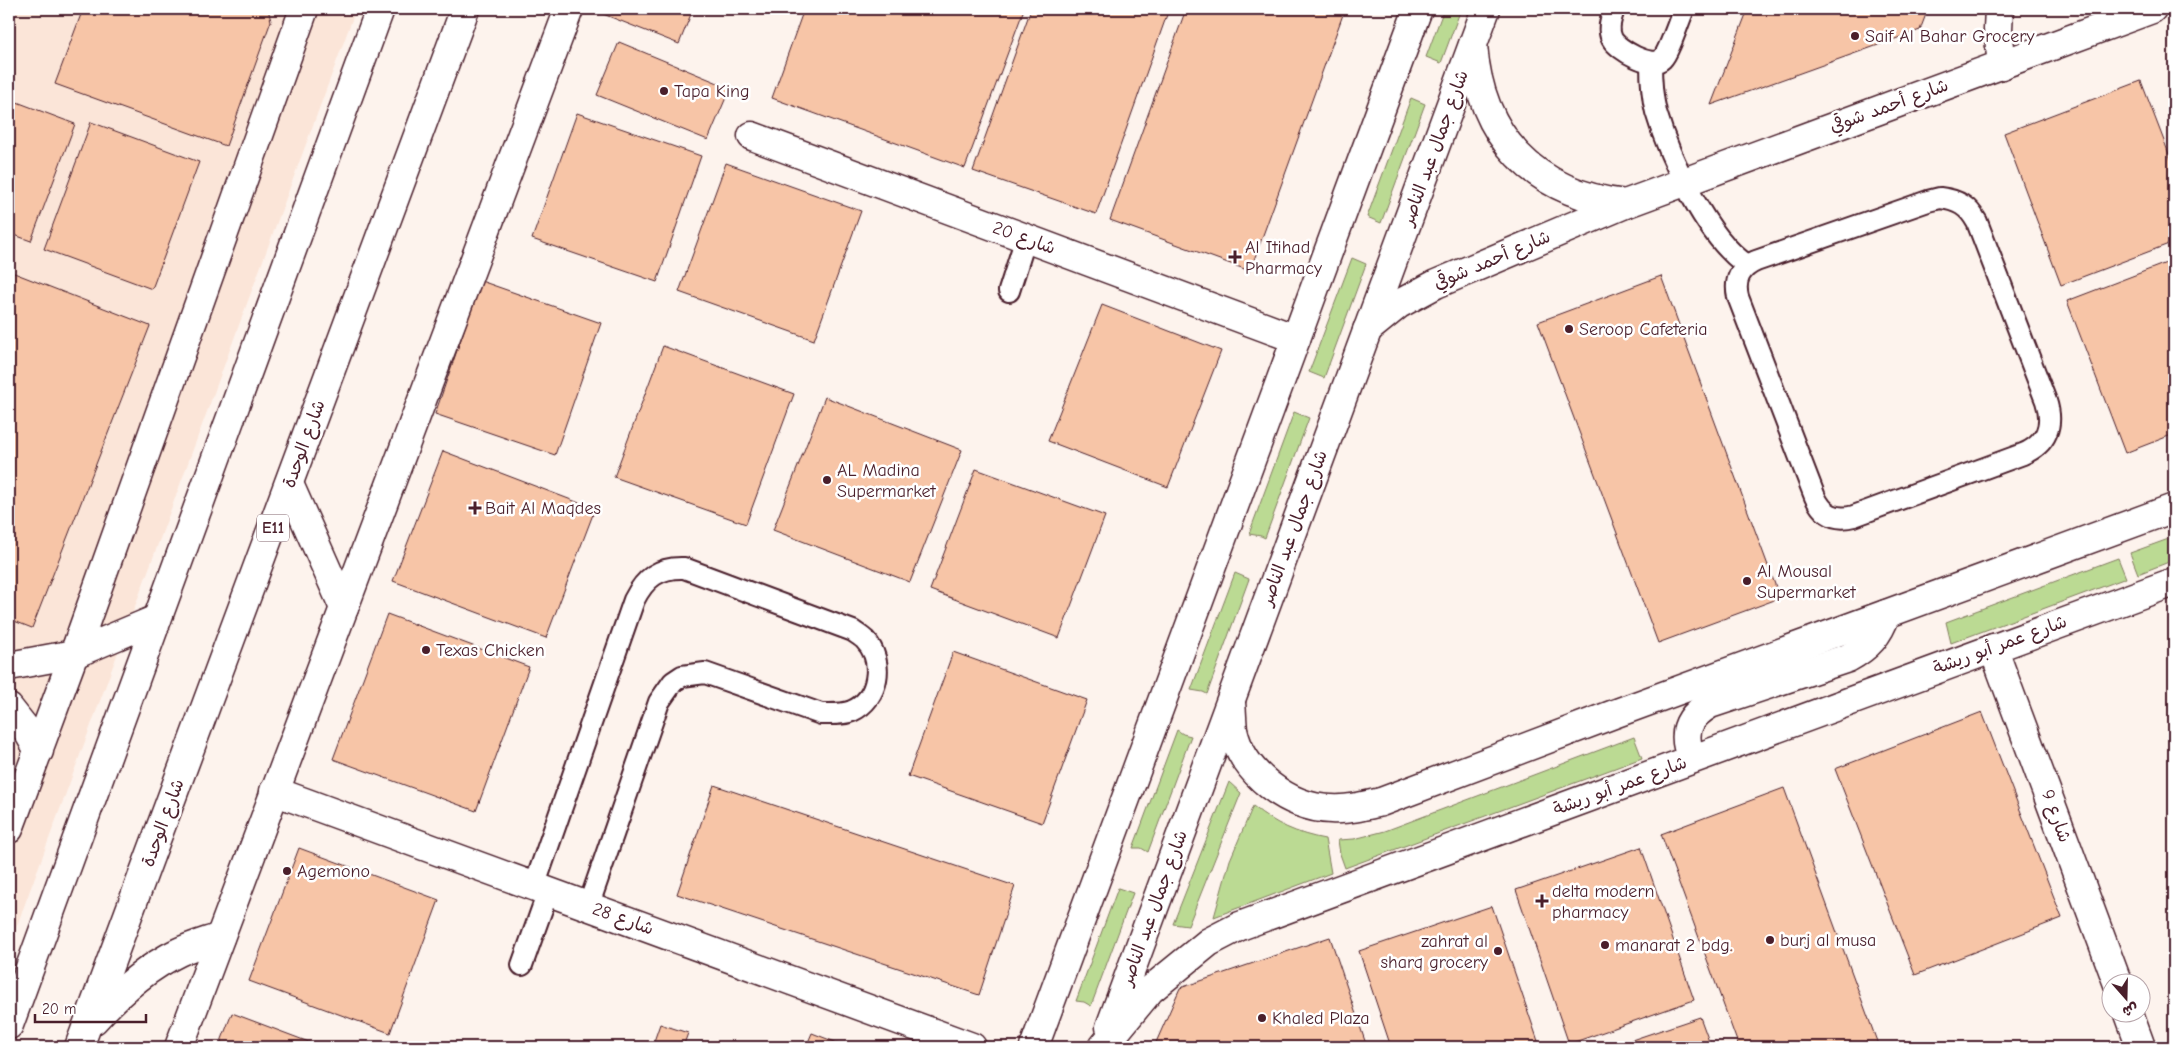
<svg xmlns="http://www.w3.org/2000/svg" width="2183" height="1056" viewBox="0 0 2183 1056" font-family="'Comic Neue','Playpen Sans Arabic',sans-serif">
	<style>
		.built { fill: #fbe5d8 }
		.green { fill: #bbda93; stroke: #827c5f }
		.building { fill: #f7c5a7; stroke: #4a1f2b }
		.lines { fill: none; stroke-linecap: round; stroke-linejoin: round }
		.lane-casing { stroke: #4a1f2b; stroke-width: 24 }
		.street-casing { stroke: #4a1f2b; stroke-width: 31 }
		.secondary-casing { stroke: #4a1f2b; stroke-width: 31 }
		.highway-casing { stroke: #4a1f2b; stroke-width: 31 }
		.lane { stroke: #fff; stroke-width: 20 }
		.street { stroke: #fff; stroke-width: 28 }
		.secondary { stroke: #fff; stroke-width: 28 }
		.highway { stroke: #fff; stroke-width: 28 }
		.poi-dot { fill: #4a1f2b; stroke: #fff; stroke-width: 2 }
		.labels { text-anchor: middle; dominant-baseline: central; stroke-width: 5; stroke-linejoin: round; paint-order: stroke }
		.shield { fill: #fff; stroke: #80626b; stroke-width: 1 }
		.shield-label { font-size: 16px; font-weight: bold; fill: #4a1f2b }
		.poi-label { font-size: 18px; fill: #4a1f2b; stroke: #fff; text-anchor: start }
		.street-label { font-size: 18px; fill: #4a1f2b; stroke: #fff }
	</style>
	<rect width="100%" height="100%" fill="#fdf3ed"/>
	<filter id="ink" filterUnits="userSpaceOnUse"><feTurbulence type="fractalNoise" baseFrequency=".02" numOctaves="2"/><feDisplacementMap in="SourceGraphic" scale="10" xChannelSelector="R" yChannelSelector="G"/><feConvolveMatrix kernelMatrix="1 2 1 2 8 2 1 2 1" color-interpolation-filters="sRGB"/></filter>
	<g filter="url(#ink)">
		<path class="built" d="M9,9H356L9,947Z"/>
		<g class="green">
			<path d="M1444,9H1461L1441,63L1426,57Z"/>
			<path d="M1411,98L1425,104L1381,223L1367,217Z"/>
			<path d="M1352,258L1366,264L1324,378L1309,372Z"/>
			<path d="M1294,412L1309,418L1265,538L1261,536L1249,534Z"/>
			<path d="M2174,537V560L2138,574L2130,553Z"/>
			<path d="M2118,558L2126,578L1951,643L1946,622Z"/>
			<path d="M1235,573L1249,579L1207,694L1203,692L1191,690Z"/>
			<path d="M1177,730L1183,734L1191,736L1148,852L1141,848H1133Z"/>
			<path d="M1634,737L1642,758L1345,868L1340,854L1338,840L1354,839L1385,831Z"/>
			<path d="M1229,782L1241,793L1188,926L1173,924Z"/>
			<path d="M1253,806C1275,824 1297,834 1325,839L1331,873L1214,917L1230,860Z"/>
			<path d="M1118,888L1133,893L1091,1006L1084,1002L1076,1001Z"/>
		</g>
		<g class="building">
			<path d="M83,9H268L271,21L226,146L55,84Z"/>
			<path d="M600,9H693L679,44L598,12Z"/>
			<path d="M804,9H1024L965,168L772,98Z"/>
			<path d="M1031,9H1169L1096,214L973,171Z"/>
			<path d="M1186,9H1345L1250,271L1110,220Z"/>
			<path d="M1748,9H1928L1920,30L1711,105Z"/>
			<path d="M619,42L730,88L708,140L597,95Z"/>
			<path d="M2141,81L2174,167V242L2061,285L2004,133Z"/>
			<path d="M9,99L75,124L31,241L9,233Z"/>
			<path d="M577,113L701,156L657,282L532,239Z"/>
			<path d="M91,122L199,162L152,289L44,249Z"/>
			<path d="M726,163L861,211L814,340L679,292Z"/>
			<path d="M2174,260V434L2125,453L2067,301Z"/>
			<path d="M9,271L150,326L32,628L9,619Z"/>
			<path d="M1661,276L1780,598L1658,643L1538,322Z"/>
			<path d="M481,281L601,323L555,455L435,414Z"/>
			<path d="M1102,305L1221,351L1168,487L1048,441Z"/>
			<path d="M663,346L794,394L746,524L614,477Z"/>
			<path d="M825,397L962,450L910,582L773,530Z"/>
			<path d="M443,451L595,509L546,638L393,581Z"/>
			<path d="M976,469L1105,516L1059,638L930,590Z"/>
			<path d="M387,614L529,667L476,811L333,759Z"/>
			<path d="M953,652L1087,700L1042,823L908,776Z"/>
			<path d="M1982,712L2062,918L1915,975L1835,769Z"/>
			<path d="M714,785L1015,886L979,995L677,894Z"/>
			<path d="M1784,788L1879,1047H1739L1661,834Z"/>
			<path d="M1641,847L1694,1000L1569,1044L1516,890Z"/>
			<path d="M299,848L439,900L390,1033L249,981Z"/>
			<path d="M1492,906L1540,1047H1391L1359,951Z"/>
			<path d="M1330,937L1367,1047H1154L1180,988Z"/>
			<path d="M232,1013L322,1047H219Z"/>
			<path d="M1700,1017L1711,1047H1611Z"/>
			<path d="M660,1024L688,1033L683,1047H652Z"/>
			<path d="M812,1033L848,1047H806Z"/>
		</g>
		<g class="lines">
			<g class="lane-casing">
				<g id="lane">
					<path d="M1614,9C1611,19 1607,29 1612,39C1618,50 1652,69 1662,59C1669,52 1679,20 1684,9"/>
					<path d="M1651,63C1651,79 1652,96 1656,112C1669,157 1707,239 1747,265"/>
					<path d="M1940,198C1958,200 1968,206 1977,222L2046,401C2054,425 2047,444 2023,454L1854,516C1835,521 1823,514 1815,497L1738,297C1734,280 1740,268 1756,261L1928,201Z"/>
					<path d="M1009,291L1026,238"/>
					<path d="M534,887L634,600C645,578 659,567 684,568L853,631C857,634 862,637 865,640C885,661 879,699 852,711C842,715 832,714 821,714L705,673L682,676L673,682L659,702L588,907"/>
					<path d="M522,965L548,892"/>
				</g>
			</g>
			<g class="street-casing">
				<g id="street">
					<path d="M1999,9L1998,29L2002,65"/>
					<path d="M1473,45C1480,137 1534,193 1625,204"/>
					<path d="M752,136L1296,339"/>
					<path d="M1367,330L1399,304L1436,284L1625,204L2152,9"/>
					<path d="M1993,648L2118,984"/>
					<path d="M9,666L74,654"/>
					<path d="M9,708L28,732L39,751"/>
					<path d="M274,791L972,1047"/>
					<path d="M9,829L74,654L304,9"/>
					<path d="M2129,1014L2141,1047"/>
					<path d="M179,1047L569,9"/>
				</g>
			</g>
			<g class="secondary-casing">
				<g id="secondary">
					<path d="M1231,703C1232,712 1232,721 1233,730C1242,773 1289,808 1331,809C1349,810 1364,806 1381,802L1614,714L2174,508"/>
					<path d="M1692,759C1681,734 1686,718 1710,704L1848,658C1868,647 1879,635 1886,614"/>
					<path d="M1110,1027L1486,9"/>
					<path d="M1034,1047L1418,9"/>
					<path d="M1103,1047L1150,990L1209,942L1240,926L2174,582"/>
				</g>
			</g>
			<g class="highway-casing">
				<g id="highway">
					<path d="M289,484L344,608"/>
					<path d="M74,654L157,619"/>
					<path d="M94,1020C118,993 146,968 179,952C192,946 206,942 220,937"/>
					<path d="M9,1025L380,9"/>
					<path d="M79,1047L465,9"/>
				</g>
			</g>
			<use href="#lane" class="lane"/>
			<use href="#street" class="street"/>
			<use href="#secondary" class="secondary"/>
			<use href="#highway" class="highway"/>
		</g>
	</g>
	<g class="poi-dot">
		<circle cx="1855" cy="36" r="5"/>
		<circle cx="664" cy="91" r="5"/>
		<path d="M1232.5 249.5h5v5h5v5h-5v5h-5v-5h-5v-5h5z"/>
		<circle cx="1569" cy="329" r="5"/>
		<circle cx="827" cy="480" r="5"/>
		<path d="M472.5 500.5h5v5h5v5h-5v5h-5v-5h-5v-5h5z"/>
		<circle cx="1747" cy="581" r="5"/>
		<circle cx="426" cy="650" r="5"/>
		<circle cx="287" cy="871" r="5"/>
		<path d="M1539.5 893.5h5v5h5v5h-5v5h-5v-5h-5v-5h5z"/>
		<circle cx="1770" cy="940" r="5"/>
		<circle cx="1605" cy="945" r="5"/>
		<circle cx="1498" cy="951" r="5"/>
		<circle cx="1262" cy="1018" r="5"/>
	</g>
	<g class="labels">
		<rect class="shield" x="257" y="514.5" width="32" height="27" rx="4"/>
		<g class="shield-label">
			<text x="273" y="528">E11</text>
		</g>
		<g class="poi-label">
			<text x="1865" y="36">Saif Al Bahar Grocery</text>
			<text x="674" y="91">Tapa King</text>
			<text x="1245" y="247">Al Itihad<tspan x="1245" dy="21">Pharmacy</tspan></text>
			<text x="1579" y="329">Seroop Cafeteria</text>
			<text x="837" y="470">AL Madina<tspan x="837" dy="21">Supermarket</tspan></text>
			<text x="485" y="508">Bait Al Maqdes</text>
			<text x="1757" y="571">Al Mousal<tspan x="1757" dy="21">Supermarket</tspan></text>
			<text x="436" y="650">Texas Chicken</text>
			<text x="297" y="871">Agemono</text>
			<text x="1552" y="891">delta modern<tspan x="1552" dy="21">pharmacy</tspan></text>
			<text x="1780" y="940">burj al musa</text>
			<text x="1488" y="941" text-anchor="end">zahrat al<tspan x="1488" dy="21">sharq grocery</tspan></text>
			<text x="1615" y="945">manarat 2 bdg.</text>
			<text x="1272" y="1018">Khaled Plaza</text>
		</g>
		<g class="street-label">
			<text transform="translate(1889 106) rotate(-20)">شارع أحمد شوقي</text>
			<text transform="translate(1435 148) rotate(-70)">شارع جمال عبد الناصر</text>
			<text transform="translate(1024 238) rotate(20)">شارع 20</text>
			<text transform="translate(1492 260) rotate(-23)">شارع أحمد شوقي</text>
			<text transform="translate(304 444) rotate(-70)">شارع الوحدة</text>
			<text transform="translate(1294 528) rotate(-70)">شارع جمال عبد الناصر</text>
			<text transform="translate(2000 645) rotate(-20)">شارع عمر أبو ريشة</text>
			<text transform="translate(1620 786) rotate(-20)">شارع عمر أبو ريشة</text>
			<text transform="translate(2056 816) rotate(70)">شارع 9</text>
			<text transform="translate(163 823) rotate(-70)">شارع الوحدة</text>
			<text transform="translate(1154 908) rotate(-70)">شارع جمال عبد الناصر</text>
			<text transform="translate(623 919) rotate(20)">شارع 28</text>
		</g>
	</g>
	<rect width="2183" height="1056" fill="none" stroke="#fff" stroke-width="30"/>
	<rect x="15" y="15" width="2153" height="1026" fill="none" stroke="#4a1f2b" stroke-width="2" filter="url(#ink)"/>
	<g transform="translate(2126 998) rotate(160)"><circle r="24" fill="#ffffff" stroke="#b7a5aa"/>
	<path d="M0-4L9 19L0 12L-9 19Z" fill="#4a1f2b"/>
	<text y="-8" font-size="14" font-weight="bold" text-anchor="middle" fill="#4a1f2b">ش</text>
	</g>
	<path d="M35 1014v8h111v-8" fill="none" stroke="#4a1f2b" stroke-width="2.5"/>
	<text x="42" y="1014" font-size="15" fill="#4a1f2b" stroke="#ffffff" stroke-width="4" paint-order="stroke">20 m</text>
</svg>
